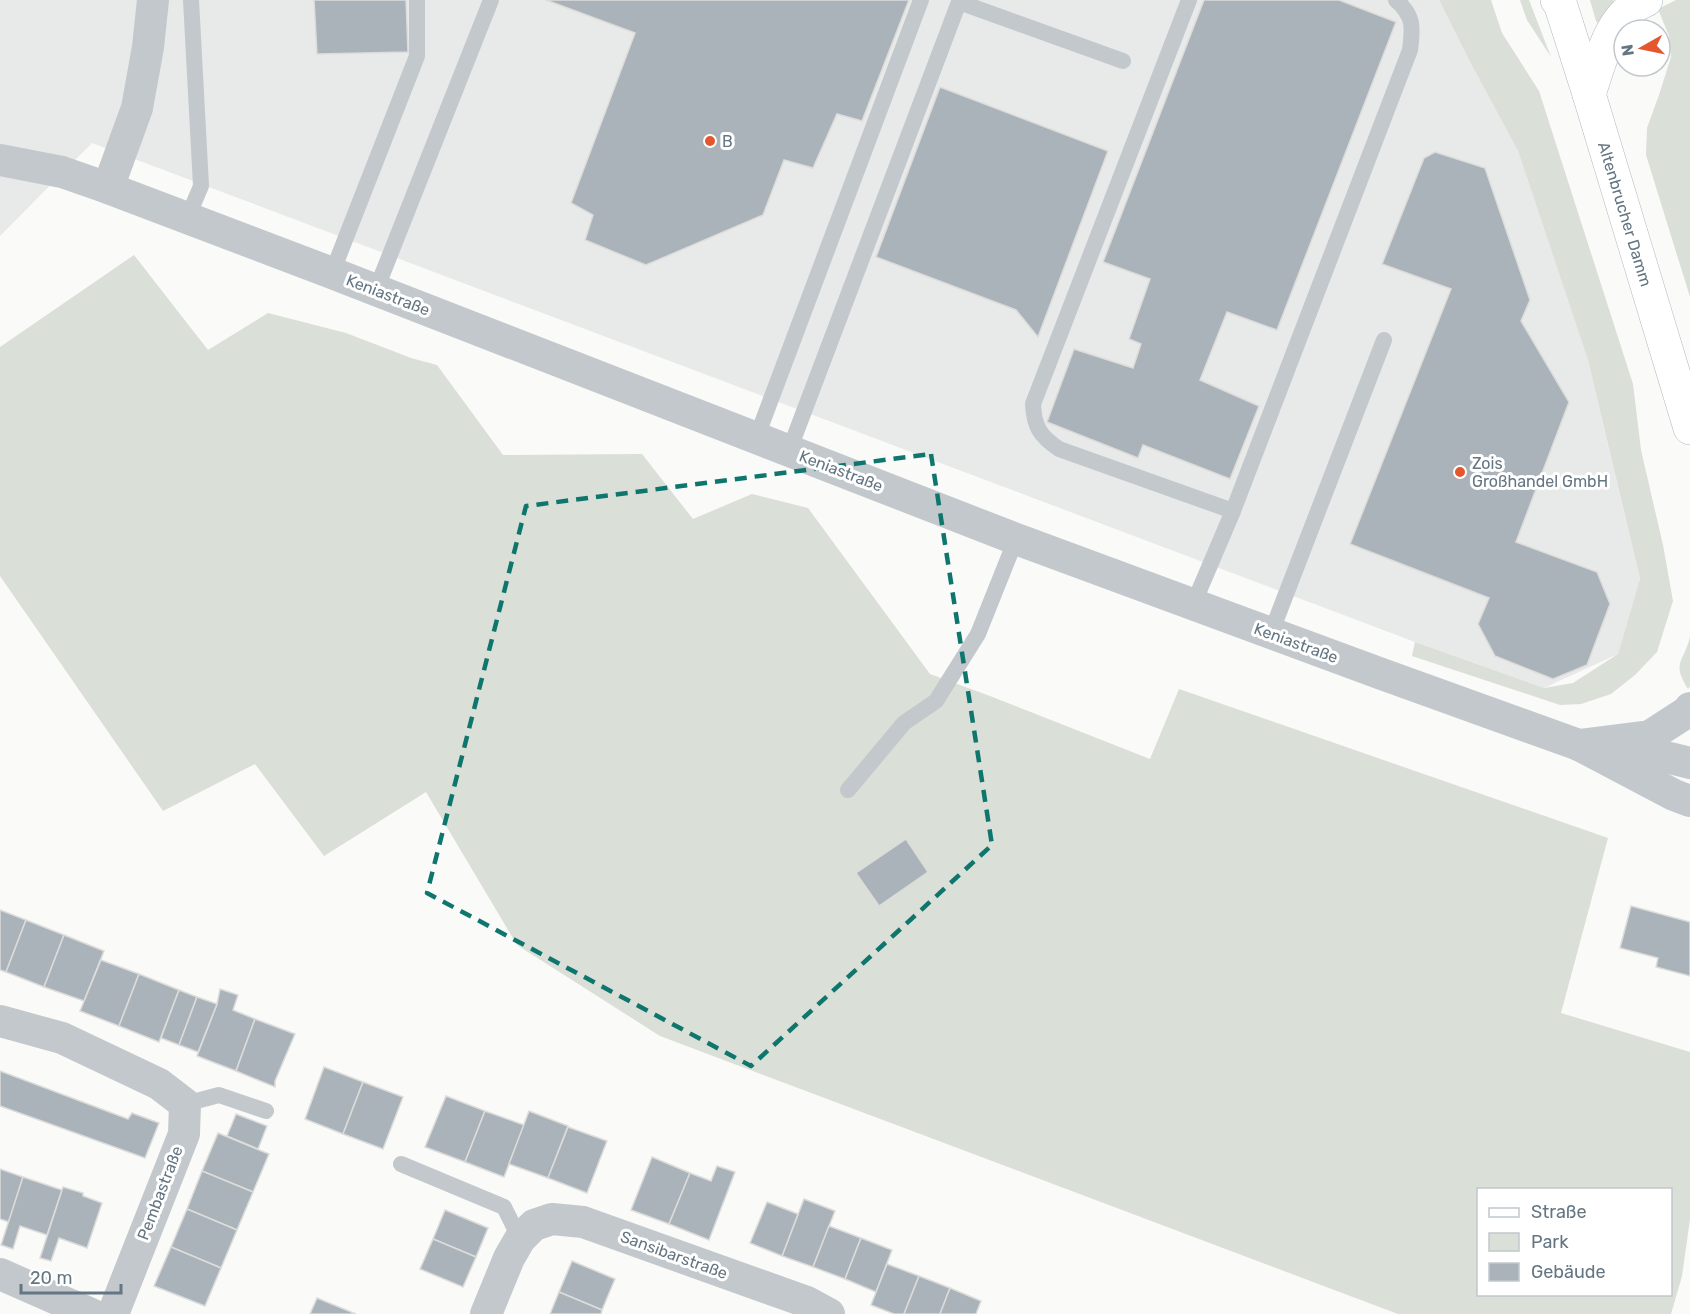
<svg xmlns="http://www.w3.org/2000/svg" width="1690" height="1314" viewBox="0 0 1690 1314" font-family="Rubik,sans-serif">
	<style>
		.built { fill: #e8e9e9 }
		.green { fill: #dadfd7; fill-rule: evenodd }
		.building { fill: #aab3b9; stroke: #dcdcda; stroke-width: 1.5 }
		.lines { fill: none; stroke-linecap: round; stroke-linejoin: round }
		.secondary-casing { stroke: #b3babf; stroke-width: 34 }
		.motorway-casing { stroke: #b4b9bd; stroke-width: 34 }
		.service { stroke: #c3c8cc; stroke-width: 16 }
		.minor { stroke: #c3c8cc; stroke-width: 32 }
		.secondary { stroke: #fff; stroke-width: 33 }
		.motorway { stroke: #fff; stroke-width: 33 }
		.marked { fill: none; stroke: #0f766e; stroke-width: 4.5; stroke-dasharray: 12 8; stroke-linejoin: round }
		.poi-dot { fill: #e4572e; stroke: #fff; stroke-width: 2 }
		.labels { text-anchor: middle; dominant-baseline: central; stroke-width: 6; stroke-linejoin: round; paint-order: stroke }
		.poi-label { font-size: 16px; fill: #657683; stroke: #fff; text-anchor: start }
		.street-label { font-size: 16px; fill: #657683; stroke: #fff }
	</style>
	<rect width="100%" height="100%" fill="#fafaf8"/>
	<path class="built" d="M0,0H1439L1469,60L1518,151L1588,360L1640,580L1618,654L1544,688L1415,642L92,143L0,236Z"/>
	<g class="green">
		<path d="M1439,0H1491L1502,33L1539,91L1633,384L1641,450L1663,545L1673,601L1657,652L1635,675L1611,694L1581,704L1560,705L1412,656L1415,642L1544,688L1573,683L1618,654L1640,579L1588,360L1518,151L1469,60Z"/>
		<path d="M1520,0H1529L1551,57L1527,20Z"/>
		<path d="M1590,0H1613L1615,3L1602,22L1598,23L1596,21Z"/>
		<path d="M1676,0H1690V297L1646,155L1647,128L1659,95L1671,57L1669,36L1658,9Z"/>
		<path d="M134,255L208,350L268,313L346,333L411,358L437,365L503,455L642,454L693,519L752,494L808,508L930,674L990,696L1150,759L1179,689L1608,838L1561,1013L1690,1052V1219L1682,1276L1671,1314H1398L660,1036L517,945L426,792L324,856L255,764L163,811L0,576V347ZM1478,1190H1670V1294H1478Z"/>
		<path d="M1690,637V686L1688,689C1671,662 1684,662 1690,637Z"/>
	</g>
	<g class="building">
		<path d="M314,0H406L408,52L317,54Z"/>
		<path d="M546,0H909L862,121L837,114L813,168L784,160L763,215L646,265L585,240L593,215L571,203L635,33Z"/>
		<path d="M1204,0H1339L1396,22L1277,330L1227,312L1200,380L1259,406L1230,479L1143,445L1138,458L1047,422L1074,349L1133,368L1141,344L1129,339L1150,279L1103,262Z"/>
		<path d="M940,87L1108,151L1038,337L1016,310L876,257Z"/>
		<path d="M1435,152L1485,168L1530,300L1521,321L1569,402L1516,542L1597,572L1610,604L1587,665L1553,679L1495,656L1478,624L1489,598L1350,544L1451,289L1382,264L1424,158Z"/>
		<path d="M906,839L928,872L879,906L856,873Z"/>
		<path d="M1631,906L1690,922V976L1656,967L1658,958L1620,948Z"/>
		<path d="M0,910L26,920L6,972L0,970Z"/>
		<path d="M26,920L64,935L44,987L6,972Z"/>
		<path d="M64,935L104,951L84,1001L44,987Z"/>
		<path d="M101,960L139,974L119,1026L80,1011Z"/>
		<path d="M139,974L179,990L159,1042L119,1026Z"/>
		<path d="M220,989L238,995L233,1010L255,1019L236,1071L197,1056L217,1004Z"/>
		<path d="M179,990L197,997L179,1045L161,1038Z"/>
		<path d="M197,997L217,1004L198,1052L179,1045Z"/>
		<path d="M255,1019L295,1034L275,1081V1087L236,1071Z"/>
		<path d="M324,1067L363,1082L343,1134L305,1119Z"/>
		<path d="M0,1071L128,1119L132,1113L159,1123L145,1158L0,1106Z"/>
		<path d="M363,1082L403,1097L383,1149L343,1134Z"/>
		<path d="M446,1096L485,1111L465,1162L425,1147Z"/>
		<path d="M485,1111L524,1125L504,1177L465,1162Z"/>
		<path d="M529,1111L568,1126L548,1178L509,1164Z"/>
		<path d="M236,1114L267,1126L258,1149L227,1136Z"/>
		<path d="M568,1127L607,1141L587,1193L548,1178Z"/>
		<path d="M218,1133L269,1154L253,1192L202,1171Z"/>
		<path d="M652,1157L690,1173L669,1224L631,1210Z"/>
		<path d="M717,1166L735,1172L709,1240L669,1224L690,1173L711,1181Z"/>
		<path d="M0,1169L23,1177L9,1222L0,1219Z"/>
		<path d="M202,1171L253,1192L237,1230L187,1209Z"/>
		<path d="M23,1177L62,1190L47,1235L20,1226L13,1249L1,1245Z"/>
		<path d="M63,1187L83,1193V1196L102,1203L87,1248L59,1238L51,1261L40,1258Z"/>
		<path d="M804,1199L835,1211L813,1267L782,1256Z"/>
		<path d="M767,1202L798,1214L782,1256L750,1243Z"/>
		<path d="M187,1209L237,1230L221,1268L171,1247Z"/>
		<path d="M445,1210L488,1228L476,1257L433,1239Z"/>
		<path d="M829,1226L861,1238L845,1279L813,1267Z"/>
		<path d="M861,1238L892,1250L876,1292L845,1279Z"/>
		<path d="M433,1239L476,1257L463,1287L420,1269Z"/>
		<path d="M171,1247L221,1268L205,1306L154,1286Z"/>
		<path d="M572,1261L615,1279L602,1310L559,1292Z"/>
		<path d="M887,1264L919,1276L904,1314H894L871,1305Z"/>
		<path d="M919,1276L950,1288L940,1314H904Z"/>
		<path d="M950,1288L981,1301L976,1314H940Z"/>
		<path d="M559,1292L602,1310L601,1314H550Z"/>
		<path d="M317,1298L356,1314H310Z"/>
	</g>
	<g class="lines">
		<g class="secondary-casing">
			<g id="secondary">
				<path id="s1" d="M1559,0L1589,94L1690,428"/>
			</g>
		</g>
		<g class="motorway-casing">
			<g id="motorway">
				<path d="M1557,0L1560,4"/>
				<path d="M1589,94C1601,61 1609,14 1646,0"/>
			</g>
		</g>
		<g class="service">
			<path d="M1189,0L1033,404C1034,427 1040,436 1059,449L1233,511"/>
			<path d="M187,219L201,186L191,0"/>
			<path d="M332,273L417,56V0"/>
			<path d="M376,290L491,0"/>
			<path d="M756,439L921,0"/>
			<path d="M789,451L959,2L1123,61"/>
			<path d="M1193,605L1233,511L1410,50C1413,27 1414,16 1396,0"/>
			<path d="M1271,633L1384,340"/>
			<path d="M848,790L904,723L936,701L978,634L1016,539"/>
			<path d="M185,1104L219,1095L266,1111"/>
			<path d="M401,1164L504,1207L520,1239"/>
		</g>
		<g class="minor">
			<path d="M0,160L62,172L108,188L332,273L1016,539L1379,673L1579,745L1674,795L1690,801"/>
			<path d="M108,188L137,108L148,47L153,0"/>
			<path d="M1579,745L1650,736L1687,712L1690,708"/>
			<path d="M1615,750L1670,758L1690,763"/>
			<path d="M0,1021L62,1038L159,1084L185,1104L184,1134L113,1314"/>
			<path d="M0,1274L91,1314"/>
			<path d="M486,1314L509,1258L520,1239L534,1225L552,1219L583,1222L807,1302L829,1314"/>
		</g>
		<use href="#secondary" class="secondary"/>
		<use href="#motorway" class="motorway"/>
	</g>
	<path class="marked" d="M931,454L992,845L751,1066L427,893L526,506Z"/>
	<g class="poi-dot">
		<circle cx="710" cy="141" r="6"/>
		<circle cx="1460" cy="472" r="6"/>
	</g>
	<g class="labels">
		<g class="poi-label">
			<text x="722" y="141">B</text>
			<text x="1472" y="463">Zois<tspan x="1472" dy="18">Großhandel GmbH</tspan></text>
		</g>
		<g class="street-label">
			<text stroke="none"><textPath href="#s1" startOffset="224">Altenbrucher Damm</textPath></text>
			<text transform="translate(388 295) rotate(21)">Keniastraße</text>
			<text transform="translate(841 471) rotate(21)">Keniastraße</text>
			<text transform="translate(1296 643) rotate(20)">Keniastraße</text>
			<text transform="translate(160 1193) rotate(-69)">Pembastraße</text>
			<text transform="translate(674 1255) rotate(20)">Sansibarstraße</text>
		</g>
	</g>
	<rect x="1477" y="1188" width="195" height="108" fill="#ffffff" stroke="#c1c8cd" stroke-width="1.5"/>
	<rect x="1489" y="1208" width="30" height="9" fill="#ffffff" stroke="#c1c8cd" stroke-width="1.5"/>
	<text x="1531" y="1218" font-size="18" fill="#657683">Straße</text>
	<rect x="1489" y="1233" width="30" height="18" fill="#dadfd7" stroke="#c1c8cd" stroke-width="1.5"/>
	<text x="1531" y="1248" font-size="18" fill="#657683">Park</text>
	<rect x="1489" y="1263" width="30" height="18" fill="#aab3b9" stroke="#c1c8cd" stroke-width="1.5"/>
	<text x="1531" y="1278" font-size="18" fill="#657683">Gebäude</text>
	<g transform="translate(1642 48) rotate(261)"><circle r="28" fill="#ffffff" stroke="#c1c8cd" stroke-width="1.5"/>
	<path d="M0-4.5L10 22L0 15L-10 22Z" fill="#e4572e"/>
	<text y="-9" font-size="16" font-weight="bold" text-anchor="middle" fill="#657683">N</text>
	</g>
	<path d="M21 1284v9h100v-9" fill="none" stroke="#657683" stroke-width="3"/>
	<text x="30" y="1284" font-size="18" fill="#657683" stroke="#ffffff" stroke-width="4.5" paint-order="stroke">20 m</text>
</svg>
